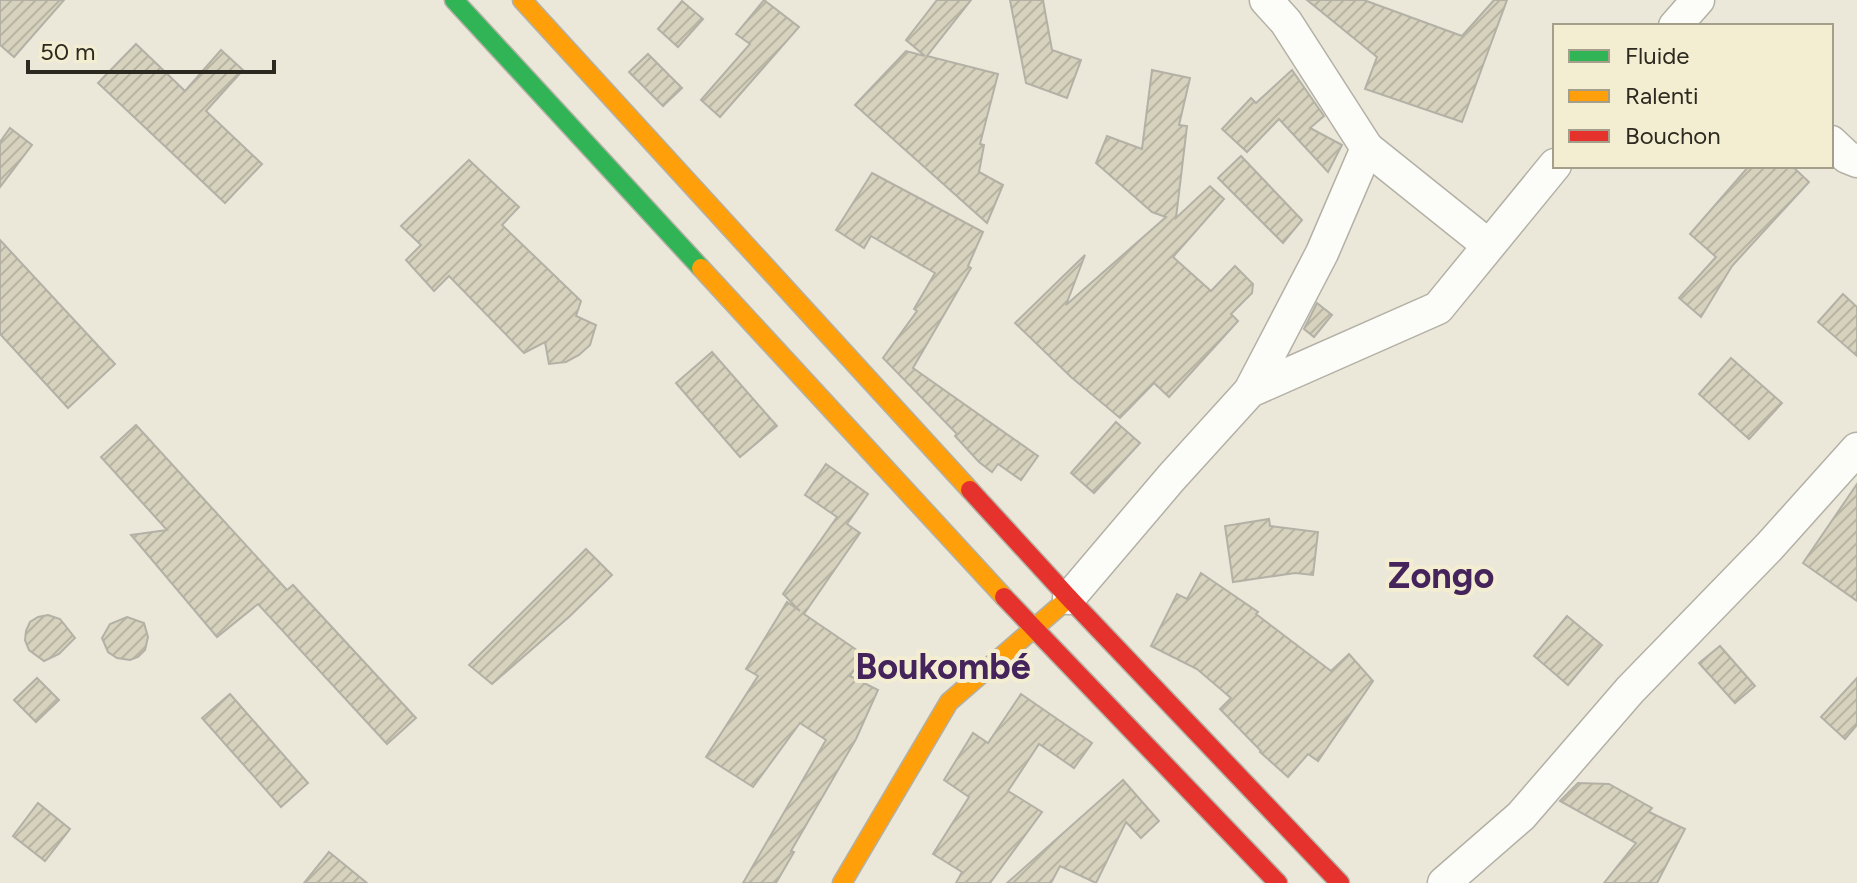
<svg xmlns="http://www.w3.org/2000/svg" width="1857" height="883" viewBox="0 0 1857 883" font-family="Figtree,sans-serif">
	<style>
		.building { fill: url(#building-hatch); stroke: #b3b1a6; stroke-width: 2 }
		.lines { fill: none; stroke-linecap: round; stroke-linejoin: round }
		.street-casing { stroke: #b3b0a5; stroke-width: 35 }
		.fast-casing { stroke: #b3b0a5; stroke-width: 21 }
		.slow-casing { stroke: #b3b0a5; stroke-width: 21 }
		.jam-casing { stroke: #b3b0a5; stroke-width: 21 }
		.street { stroke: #fcfcf9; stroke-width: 32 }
		.fast { stroke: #30b455; stroke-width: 18 }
		.slow { stroke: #ff9f0a; stroke-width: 18 }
		.jam { stroke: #e5322d; stroke-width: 18 }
		.labels { text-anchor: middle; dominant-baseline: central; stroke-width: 8; stroke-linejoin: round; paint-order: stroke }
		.district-label { font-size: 36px; font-weight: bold; fill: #45245b; stroke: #f3edd2 }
	</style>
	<defs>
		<pattern id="building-hatch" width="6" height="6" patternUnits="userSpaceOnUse" patternTransform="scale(2)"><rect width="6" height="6" fill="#d6d2bd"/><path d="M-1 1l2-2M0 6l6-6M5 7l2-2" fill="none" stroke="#b8b4a2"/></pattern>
	</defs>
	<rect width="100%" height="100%" fill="#ebe8da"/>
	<g class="building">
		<path d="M0,0H64L14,57L0,45Z"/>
		<path d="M764,0L799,27L720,117L701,100L750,44L736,34Z"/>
		<path d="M937,0H971L927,56L998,74L980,144L984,145L979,172L1003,185L987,223L855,105L906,51L925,56L906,40Z"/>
		<path d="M1010,0H1043L1052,50L1081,60L1067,98L1026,83Z"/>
		<path d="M1307,0H1364L1462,36L1494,0H1507L1462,122L1365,89L1377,57Z"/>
		<path d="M682,1L703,19L678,47L658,29Z"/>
		<path d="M136,44L185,91L221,50L243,70L206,111L262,164L225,203L98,83Z"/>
		<path d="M648,54L682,88L663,106L629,72Z"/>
		<path d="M1152,70L1190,78L1179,125L1187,126L1176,218L1210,186L1224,199L1173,257L1211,291L1235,266L1253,284L1252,293L1231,314L1238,321L1169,397L1154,383L1120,418L1071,377L1015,323L1085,255L1066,305L1166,217L1152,212L1096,163L1107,136L1142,149Z"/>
		<path d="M1292,70L1324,116L1310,128L1342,145L1328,172L1279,119L1247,152L1222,129L1251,98L1256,103Z"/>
		<path d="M10,128L32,145L0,187V142Z"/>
		<path d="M1241,156L1302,220L1283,243L1218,178Z"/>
		<path d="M469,160L519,207L502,225L581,301L576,316L596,325L590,345L579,355L566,362L549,364L545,342L524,353L449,276L434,291L406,260L421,245L401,226Z"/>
		<path d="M1749,166H1792L1809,182L1732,266L1701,317L1679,298L1716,257L1690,234Z"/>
		<path d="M872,173L983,232L968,266L971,268L913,368L1038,456L1021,480L998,464L992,472L979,462L955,436L957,434L883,358L917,311L914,309L935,273L871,236L864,248L836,230Z"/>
		<path d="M0,240L115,364L68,408L0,334Z"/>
		<path d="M1843,294L1857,307V356L1818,322Z"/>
		<path d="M1317,303L1332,315L1314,337L1304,329Z"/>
		<path d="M712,352L777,426L740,457L676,383Z"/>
		<path d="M1731,358L1782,403L1749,439L1699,394Z"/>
		<path d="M1116,422L1140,443L1094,493L1071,473Z"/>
		<path d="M136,425L287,590L293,585L416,718L387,744L258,604L217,637L131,535L167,530L101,457Z"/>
		<path d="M826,464L868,494L847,524L860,533L804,614L864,655L850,676L878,690L856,739L791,851L794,852L776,883H743L826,740L800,723L753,787L706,757L758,676L746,669L787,602L800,611L783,594L837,517L805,495Z"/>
		<path d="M1857,484V601L1803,563Z"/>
		<path d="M1269,519L1270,526L1318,532L1313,575L1295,573L1233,582L1225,526Z"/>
		<path d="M586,549L612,575L570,616L492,684L469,665Z"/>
		<path d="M1201,573L1258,612L1256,614L1331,671L1349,654L1373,681L1318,761L1308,754L1288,777L1260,752L1261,751L1220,709L1231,698L1197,669L1151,646L1177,594L1187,599Z"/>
		<path d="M48,615L60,619L75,638L59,654L44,661L29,650L25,640L26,631L30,622L38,617Z"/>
		<path d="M1567,616L1602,645L1568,685L1534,656Z"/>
		<path d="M127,617L144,623L148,637L145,650L138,657L130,660L117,658L108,652L102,638L110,624Z"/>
		<path d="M1720,646L1755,686L1735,703L1699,663Z"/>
		<path d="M37,678L59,700L36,722L14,700Z"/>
		<path d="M1857,678V725L1845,739L1821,717Z"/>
		<path d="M230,694L308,783L281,807L202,718Z"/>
		<path d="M1021,694L1092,743L1074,768L1039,744L1008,791L1042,812L990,883H956L962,872L933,854L969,797L944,780L973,733L988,743Z"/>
		<path d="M1123,780L1159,821L1141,838L1126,822L1096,883L1060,866L1051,883H1007Z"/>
		<path d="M1578,783L1609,784L1652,808L1649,812L1685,829L1657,883H1604L1636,843L1560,801Z"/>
		<path d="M38,803L70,829L45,861L13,836Z"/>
		<path d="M329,852L367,883H304Z"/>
	</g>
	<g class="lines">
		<g class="street-casing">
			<g id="street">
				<path d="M1266,0L1286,22L1367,148L1488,245"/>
				<path d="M1675,26L1698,0"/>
				<path d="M1831,142L1847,157L1857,161"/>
				<path d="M1250,391L1322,253L1367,148"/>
				<path d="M1069,598L1171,478L1250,391L1438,308L1555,165"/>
				<path d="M1444,883L1521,816L1630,690L1769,547L1857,449"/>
			</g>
		</g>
		<g class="fast-casing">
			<path id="fast" d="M454,0L701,268"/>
		</g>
		<g class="slow-casing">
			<g id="slow">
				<path d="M522,0L970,490"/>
				<path d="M701,268L1004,597"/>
				<path d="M842,883L949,702L1069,598"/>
			</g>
		</g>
		<g class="jam-casing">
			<g id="jam">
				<path d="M970,490L1069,598L1340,883"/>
				<path d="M1004,597L1278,883"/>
			</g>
		</g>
		<use href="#street" class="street"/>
		<use href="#fast" class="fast"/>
		<use href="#slow" class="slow"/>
		<use href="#jam" class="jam"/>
	</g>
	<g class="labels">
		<g class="district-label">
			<text x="1441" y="575">Zongo</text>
			<text x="943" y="666">Boukombé</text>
		</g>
	</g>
	<rect x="1553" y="24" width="280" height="144" fill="#f3edd2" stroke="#a39f8b" stroke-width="2"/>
	<rect x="1569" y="50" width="40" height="12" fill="#30b455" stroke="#a39f8b" stroke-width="2"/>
	<text x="1625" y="64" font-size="24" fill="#2c2a20">Fluide</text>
	<rect x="1569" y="90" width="40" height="12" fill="#ff9f0a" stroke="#a39f8b" stroke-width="2"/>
	<text x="1625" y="104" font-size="24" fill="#2c2a20">Ralenti</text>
	<rect x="1569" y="130" width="40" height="12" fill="#e5322d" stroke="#a39f8b" stroke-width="2"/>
	<text x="1625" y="144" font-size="24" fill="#2c2a20">Bouchon</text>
	<path d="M28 60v12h246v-12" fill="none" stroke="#2c2a20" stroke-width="4"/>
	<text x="40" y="60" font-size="24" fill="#2c2a20" stroke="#f3edd2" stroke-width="6" paint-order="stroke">50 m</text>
</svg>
